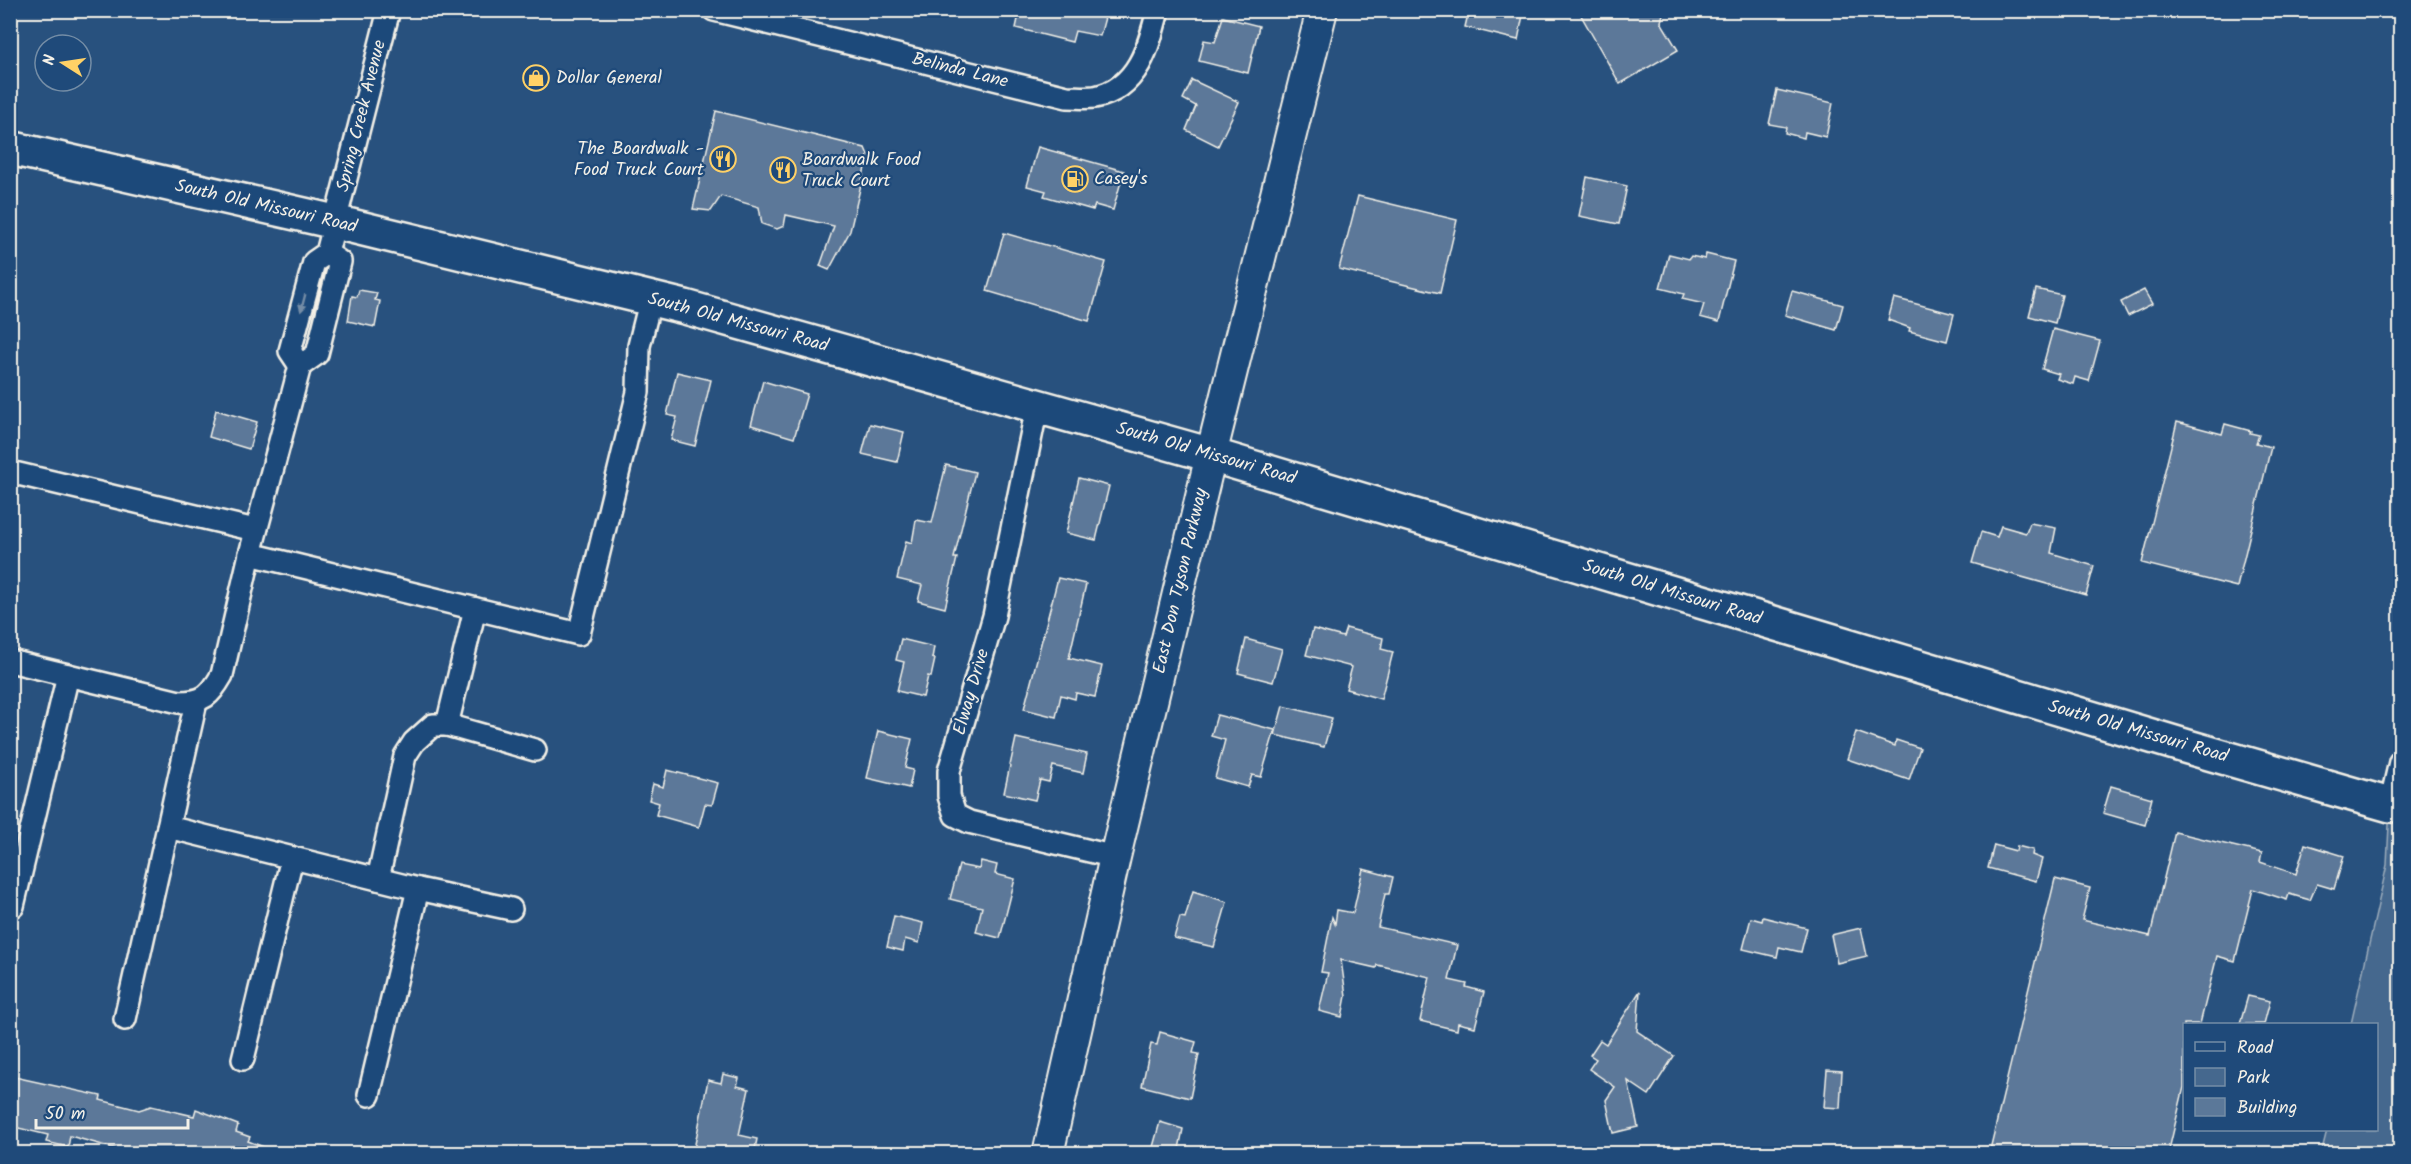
<svg xmlns="http://www.w3.org/2000/svg" width="2411" height="1164" viewBox="0 0 2411 1164" font-family="Kalam,sans-serif">
	<style>
		.green { fill: #45688e; stroke: #9cacbb; stroke-width: 1.5 }
		.building { fill: #5b7899; stroke: #f4f1e8; stroke-width: 1.5 }
		.lines { fill: none; stroke-linecap: round; stroke-linejoin: round }
		.street-casing { stroke: #f4f1e8; stroke-width: 26 }
		.secondary-casing { stroke: #f4f1e8; stroke-width: 34 }
		.primary-casing { stroke: #f4f1e8; stroke-width: 38 }
		.street { stroke: #1f4a7a; stroke-width: 21 }
		.secondary { stroke: #1f4a7a; stroke-width: 30 }
		.primary { stroke: #1f4a7a; stroke-width: 33 }
		.oneway { fill: #748da6 }
		.labels { text-anchor: middle; dominant-baseline: central; stroke-width: 4.5; stroke-linejoin: round; paint-order: stroke }
		.street-label { font-size: 18px; fill: #f4f1e8; stroke: #1f4a7a }
		.poi-label { font-size: 18px; fill: #f4f1e8; stroke: #1f4a7a; text-anchor: start }
	</style>
	<rect width="100%" height="100%" fill="#28517e"/>
	<filter id="ink" filterUnits="userSpaceOnUse"><feTurbulence type="fractalNoise" baseFrequency=".0167" numOctaves="2"/><feDisplacementMap in="SourceGraphic" scale="12" xChannelSelector="R" yChannelSelector="G"/><feConvolveMatrix kernelMatrix="1 2 1 2 8 2 1 2 1" color-interpolation-filters="sRGB"/></filter>
	<g filter="url(#ink)">
		<path class="green" d="M2390,805L2400,816V1153L2321,1154L2327,1130H2376V1024H2351L2387,865Z"/>
		<g class="building">
			<path d="M1020,10H1107L1100,36L1075,31L1072,42L1016,28Z"/>
			<path d="M1469,10H1524L1518,40L1465,27Z"/>
			<path d="M1578,10H1664L1661,22L1678,50L1620,84Z"/>
			<path d="M1223,17L1259,26L1248,73L1199,61L1204,40L1215,42Z"/>
			<path d="M1192,80L1239,102L1218,146L1186,130L1196,106L1183,99Z"/>
			<path d="M1777,90L1833,103L1826,137L1805,132L1804,138L1785,133L1786,127L1769,124Z"/>
			<path d="M716,111L865,148L868,155L850,231L829,270L820,266L834,226L786,215L784,226L777,229L762,224L759,207L721,196L711,211L693,209Z"/>
			<path d="M1038,147L1124,171L1113,210L1095,205L1093,210L1044,196L1046,191L1027,186Z"/>
			<path d="M1587,177L1627,186L1619,224L1579,216Z"/>
			<path d="M1358,196L1457,220L1440,293L1339,269Z"/>
			<path d="M1004,233L1106,262L1089,321L987,291Z"/>
			<path d="M1669,254L1689,259L1691,256L1705,259L1706,254L1734,261L1719,322L1700,317L1704,304L1682,299L1684,294L1660,288Z"/>
			<path d="M2036,289L2062,295L2055,323L2029,316Z"/>
			<path d="M359,290L377,293L375,300L380,301L375,327L348,321L352,296L357,297Z"/>
			<path d="M2144,290L2152,304L2128,316L2121,302Z"/>
			<path d="M1792,291L1843,305L1836,330L1785,315Z"/>
			<path d="M1894,298L1954,314L1947,341L1909,331L1910,328L1888,320Z"/>
			<path d="M2053,329L2100,341L2089,381L2075,377L2073,384L2057,379L2059,374L2042,369Z"/>
			<path d="M677,372L711,380L695,446L671,440L677,417L667,415Z"/>
			<path d="M763,381L807,394L794,438L751,425Z"/>
			<path d="M216,410L257,422L249,449L209,437Z"/>
			<path d="M2177,422L2222,434L2225,424L2251,431L2250,433L2259,435L2256,443L2271,447L2237,587L2142,563Z"/>
			<path d="M870,424L904,432L897,462L862,454Z"/>
			<path d="M946,465L975,472L954,558H957L945,608L918,601L922,585L897,579L906,541L912,543L916,520L932,523Z"/>
			<path d="M1079,478L1109,486L1096,540L1066,533Z"/>
			<path d="M2030,523L2056,528L2051,553L2094,566L2086,595L1972,563L1981,532L1997,537L2001,526L2026,533Z"/>
			<path d="M1058,578L1086,584L1069,658L1102,666L1095,697L1076,693L1075,699L1061,695L1056,717L1024,709Z"/>
			<path d="M1346,628L1383,638L1381,649L1393,652L1381,699L1346,689L1352,667L1306,655L1313,629L1343,637Z"/>
			<path d="M901,639L934,647L932,658L935,659L931,677L928,676L923,697L897,691L904,662L896,660Z"/>
			<path d="M1246,639L1282,649L1273,682L1238,673Z"/>
			<path d="M1283,706L1332,718L1324,747L1275,735Z"/>
			<path d="M1217,715L1275,730L1261,777L1252,775L1248,787L1215,778L1225,740L1211,736Z"/>
			<path d="M878,731L912,739L905,768L913,770L909,788L867,778Z"/>
			<path d="M1856,732L1895,746L1896,740L1920,748L1909,780L1847,759Z"/>
			<path d="M1016,738L1087,754L1083,773L1053,766L1049,782L1040,780L1035,800L1004,793Z"/>
			<path d="M667,770L718,783L712,805L705,804L699,827L656,815L659,803L649,800L653,784L663,787Z"/>
			<path d="M2111,786L2152,798L2145,825L2103,813Z"/>
			<path d="M2175,832L2262,853L2260,862L2296,874L2305,844L2344,856L2334,889L2317,884L2310,900L2289,894L2287,900L2253,889L2235,961L2217,956L2200,1024H2184V1087L2168,1154H1989L2055,879L2090,888L2082,920L2150,936Z"/>
			<path d="M1994,845L2016,851L2017,846L2033,850L2032,855L2042,859L2036,881L1988,868Z"/>
			<path d="M981,861L997,865L995,874L1015,879L1000,938L976,932L982,907L950,899L959,865L979,869Z"/>
			<path d="M1363,869L1393,877L1389,894H1385L1378,927L1457,945L1449,980L1467,984L1466,987L1484,992L1475,1027L1458,1023L1457,1030L1420,1021L1430,977L1377,965L1376,968L1341,960L1346,996L1342,1017L1319,1011L1328,973L1321,972L1332,917L1335,924L1337,910L1353,913Z"/>
			<path d="M1193,891L1227,902L1214,947L1174,938L1180,917L1185,918Z"/>
			<path d="M894,916L923,923L919,943L905,939L903,951L887,947Z"/>
			<path d="M1763,917L1807,928L1801,952L1779,947L1777,957L1743,949L1751,918L1762,921Z"/>
			<path d="M1861,928L1867,956L1837,963L1831,935Z"/>
			<path d="M1640,991L1637,1031L1674,1056L1649,1095L1628,1081L1638,1127L1613,1133L1606,1100L1615,1087L1589,1069L1596,1059L1590,1055L1600,1040L1606,1044Z"/>
			<path d="M2248,996L2270,1001L2264,1024H2240Z"/>
			<path d="M1160,1032L1196,1042L1193,1053L1199,1054L1190,1098L1142,1086L1151,1044L1157,1045Z"/>
			<path d="M1827,1070L1842,1071L1840,1108L1824,1107Z"/>
			<path d="M723,1074L739,1078L737,1086L749,1089L739,1135L757,1139L754,1154H693L708,1080L721,1083Z"/>
			<path d="M10,1076L101,1096L100,1100L139,1110L151,1106L194,1116L196,1109L238,1125L236,1132L250,1137L248,1141L277,1152V1154H170L141,1147L140,1154H116L117,1149L70,1136L68,1147L46,1142L48,1135L10,1126Z"/>
			<path d="M1160,1122L1183,1129L1178,1154H1151Z"/>
		</g>
		<g class="lines">
			<g class="street-casing">
				<g id="street">
					<path d="M714,10L1067,97C1076,97 1086,98 1095,97C1138,89 1149,46 1158,10"/>
					<path d="M327,253L340,262L317,354L300,366L290,351L314,262L327,253L389,10"/>
					<path d="M300,366L250,554L579,634L638,392L639,346L651,298"/>
					<path d="M1037,407L994,616L949,771V796L955,815L969,822L1115,857"/>
					<path d="M10,472L255,530"/>
					<path d="M10,661L179,702C204,702 210,696 222,675L250,554"/>
					<path d="M447,725L475,609"/>
					<path d="M2390,805L2400,762"/>
					<path d="M168,827L418,889L511,909"/>
					<path d="M378,879L405,756L414,742L433,725H447L535,750"/>
					<path d="M13,906L68,675"/>
					<path d="M125,1019L196,702"/>
					<path d="M243,1059L292,858"/>
					<path d="M369,1095L418,889"/>
				</g>
			</g>
			<g class="secondary-casing">
				<path id="secondary" d="M1048,1154L1115,857L1211,455L1322,10"/>
			</g>
			<g class="primary-casing">
				<path id="primary" d="M10,148L335,222L685,307L1211,455L2188,747L2390,805L2400,803"/>
			</g>
			<use href="#street" class="street"/>
			<use href="#secondary" class="secondary"/>
			<use href="#primary" class="primary"/>
		</g>
		<defs><path id="oneway-solid" d="M-6-.8H1V-3.2L6.5 0L1 3.2V.8H-6Z" transform="scale(1.5)"/></defs>
		<use class="oneway" href="#oneway-solid" transform="translate(303 303) rotate(105)"/>
	</g>
	<defs>
		<g id="shop-ring" transform="scale(1.35)"><circle r="9.5" fill="#1f4a7a" stroke="#ffd166" stroke-width="1.5"/><path d="M-5-2.5h2.3a2.7 3.5 0 0 1 5.4 0H5L5.5 6h-11ZM-1.5-2.5h3a1.5 2.3 0 0 0-3 0Z" fill="#ffd166"/></g>
		<g id="restaurant-ring" transform="scale(1.35)"><circle r="9.5" fill="#1f4a7a" stroke="#ffd166" stroke-width="1.5"/><path d="M-5-6h1v4h1v-4h1v4h1v-4h1v5L-1.5 .5V6h-2V.5L-5-1ZM5-6V6H3V1.5H1.5Q1.5-4 5-6Z" fill="#ffd166"/></g>
		<g id="fuel-ring" transform="scale(1.35)"><circle r="9.5" fill="#1f4a7a" stroke="#ffd166" stroke-width="1.5"/><path d="M-5.5-6h7V0h2V4h1.3V-2.5L3-4.5l.8-.8L6-3V5H2.5V1h-1V6h-7ZM-4.2-4.7v3.2H.2V-4.7Z" fill="#ffd166"/></g>
	</defs>
	<g fill-rule="evenodd">
		<use href="#shop-ring" x="536" y="78"/>
		<use href="#restaurant-ring" x="723" y="159"/>
		<use href="#restaurant-ring" x="783" y="170"/>
		<use href="#fuel-ring" x="1075" y="179"/>
	</g>
	<g class="labels">
		<g class="street-label">
			<text transform="translate(960 71) rotate(14)">Belinda Lane</text>
			<text transform="translate(362 116) rotate(-76)">Spring Creek Avenue</text>
			<text transform="translate(266 207) rotate(13)">South Old Missouri Road</text>
			<text transform="translate(738 323) rotate(15)">South Old Missouri Road</text>
			<text transform="translate(1206 454) rotate(16)">South Old Missouri Road</text>
			<text transform="translate(1181 581) rotate(-77)">East Don Tyson Parkway</text>
			<text transform="translate(1672 593) rotate(17)">South Old Missouri Road</text>
			<text transform="translate(972 692) rotate(-74)">Elway Drive</text>
			<text transform="translate(2138 732) rotate(16)">South Old Missouri Road</text>
		</g>
		<g class="poi-label">
			<text x="556" y="78">Dollar General</text>
			<text x="704" y="149" text-anchor="end">The Boardwalk -<tspan x="704" dy="21">Food Truck Court</tspan></text>
			<text x="802" y="160">Boardwalk Food<tspan x="802" dy="21">Truck Court</tspan></text>
			<text x="1094" y="179">Casey's</text>
		</g>
	</g>
	<rect width="2411" height="1164" fill="none" stroke="#1f4a7a" stroke-width="36"/>
	<rect x="18" y="18" width="2375" height="1128" fill="none" stroke="#f4f1e8" stroke-width="2" filter="url(#ink)"/>
	<rect x="2183" y="1023" width="195" height="108" fill="#1f4a7a" stroke="#748da6" stroke-width="1.5"/>
	<rect x="2195" y="1042" width="30" height="9" fill="#1f4a7a" stroke="#748da6" stroke-width="1.5"/>
	<text x="2237" y="1053" font-size="18" fill="#f4f1e8">Road</text>
	<rect x="2195" y="1068" width="30" height="18" fill="#45688e" stroke="#748da6" stroke-width="1.5"/>
	<text x="2237" y="1083" font-size="18" fill="#f4f1e8">Park</text>
	<rect x="2195" y="1098" width="30" height="18" fill="#5b7899" stroke="#748da6" stroke-width="1.5"/>
	<text x="2237" y="1113" font-size="18" fill="#f4f1e8">Building</text>
	<g transform="translate(63 63) rotate(282)"><circle r="28" fill="#1f4a7a" stroke="#748da6" stroke-width="1.5"/>
	<path d="M0-4.5L10 22L0 15L-10 22Z" fill="#ffd166"/>
	<text y="-9" font-size="16" font-weight="bold" text-anchor="middle" fill="#f4f1e8">N</text>
	</g>
	<path d="M36 1119v9h152v-9" fill="none" stroke="#f4f1e8" stroke-width="3"/>
	<text x="45" y="1119" font-size="18" fill="#f4f1e8" stroke="#1f4a7a" stroke-width="4.5" paint-order="stroke">50 m</text>
</svg>
